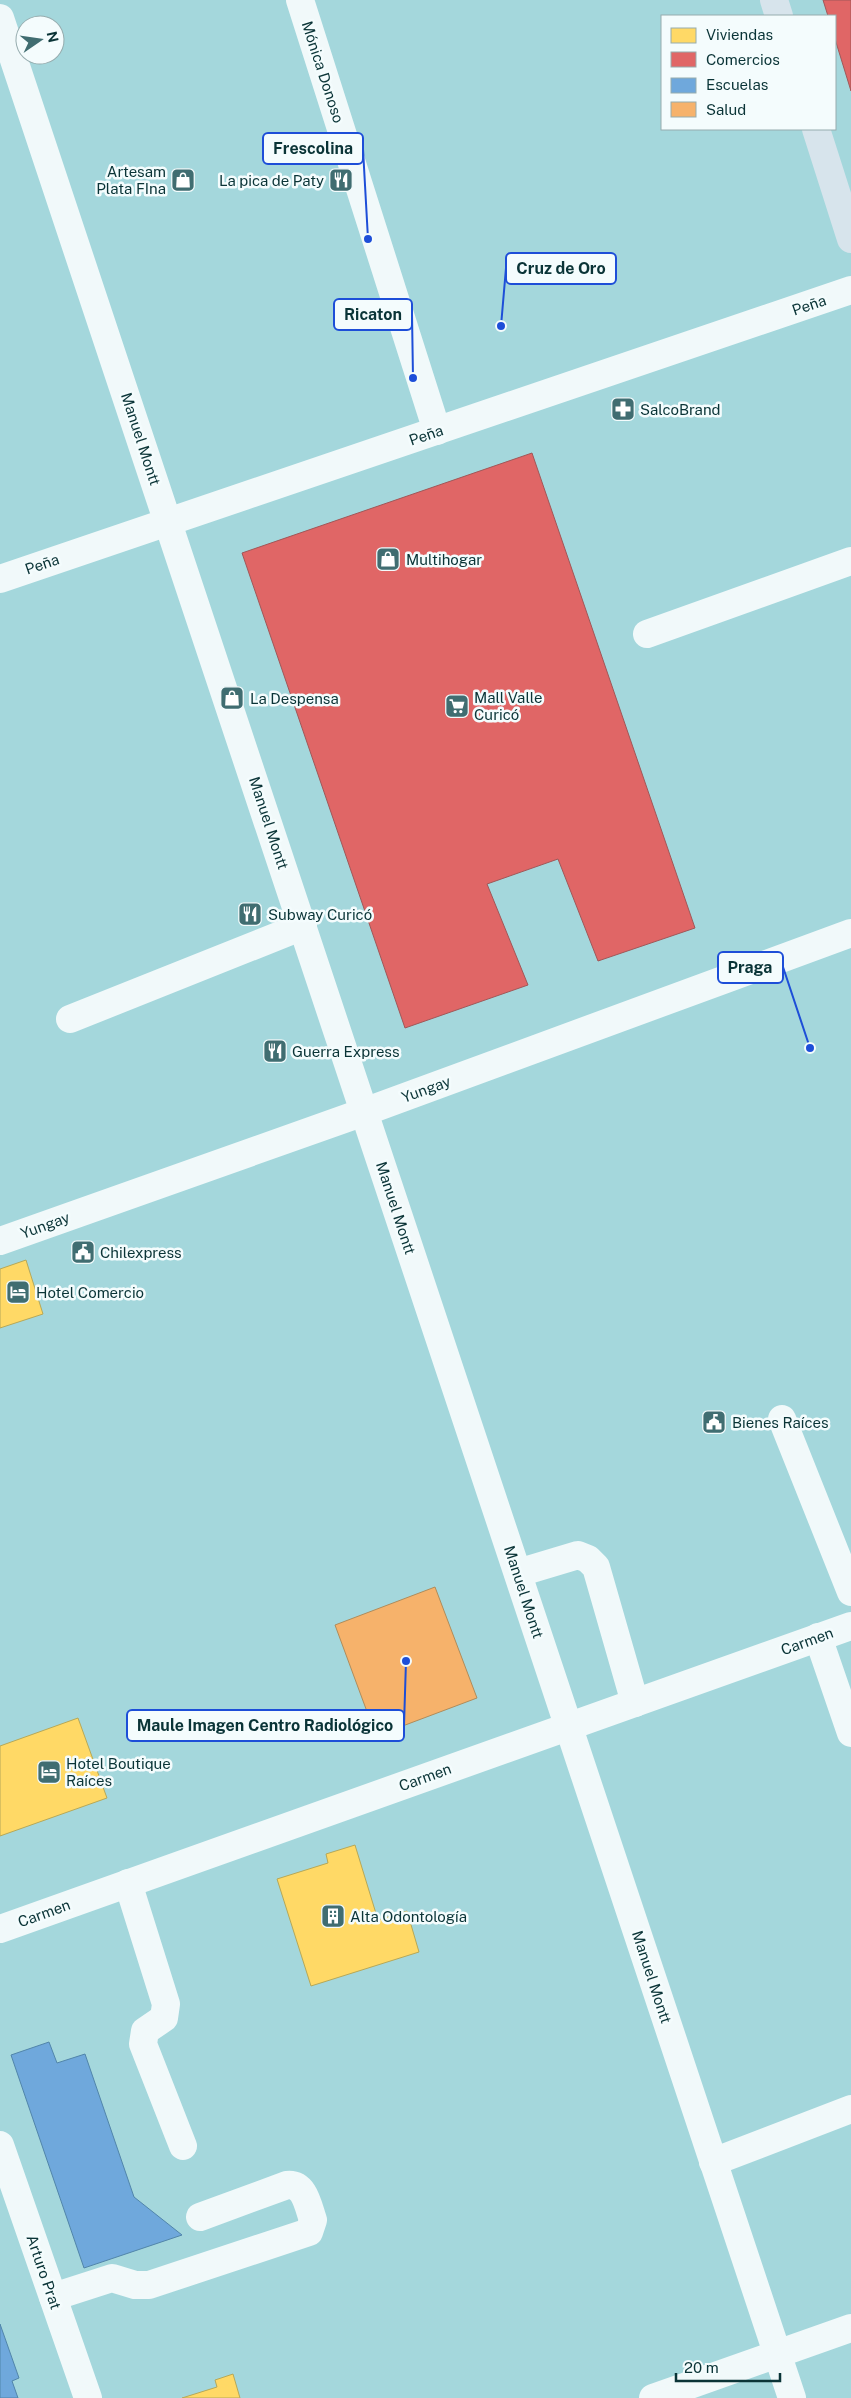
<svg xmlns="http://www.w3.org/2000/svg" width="851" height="2398" viewBox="0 0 851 2398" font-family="'Public Sans',sans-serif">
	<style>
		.homes { fill: #ffd966; stroke: #b6a858 }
		.shops { fill: #e06666; stroke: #a05758 }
		.schools { fill: #6fa8dc; stroke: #5185aa }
		.health { fill: #f6b26b; stroke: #af8c5b }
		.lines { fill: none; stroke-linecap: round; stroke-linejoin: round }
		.minor { stroke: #f1f9fa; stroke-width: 28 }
		.major { stroke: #d7e4ec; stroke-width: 28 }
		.labels { text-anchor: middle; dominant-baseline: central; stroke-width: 5; stroke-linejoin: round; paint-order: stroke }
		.street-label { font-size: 15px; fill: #0a3437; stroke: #f4fcfd }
		.poi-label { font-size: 15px; fill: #0a3437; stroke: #f4fcfd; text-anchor: start }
		.leader { fill: none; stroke: #1d4ed8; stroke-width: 2 }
		.callout-dot { fill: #1d4ed8; stroke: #f4fcfd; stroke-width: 2 }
		.callout { fill: #f4fcfd; stroke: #1d4ed8; stroke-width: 2 }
		.callout-label { font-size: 16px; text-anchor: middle; font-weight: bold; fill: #0a3437 }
	</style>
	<rect width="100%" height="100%" fill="#a4d7dc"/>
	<g class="homes">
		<path d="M26,1260L43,1314L0,1328V1269Z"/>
		<path d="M78,1718L107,1798L0,1836V1746Z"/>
		<path d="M355,1845L378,1920L407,1911L419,1952L311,1986L277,1879L328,1863L326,1854Z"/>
		<path d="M233,2374L240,2398H182L217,2387L215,2380Z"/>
	</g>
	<g class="shops">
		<path d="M823,0H851V91L835,39V16H828Z"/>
		<path d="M532,453L695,928L598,961L558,859L487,884L528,985L405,1028L242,553Z"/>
	</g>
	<g class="schools">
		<path d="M49,2042L57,2063L85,2054L134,2197L182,2235L84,2268L11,2055Z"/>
		<path d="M0,2324L19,2378L12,2381L18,2398H0Z"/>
	</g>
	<path class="health" d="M435,1587L477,1698L376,1736L335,1625Z"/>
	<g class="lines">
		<g class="minor">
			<path d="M300,0L437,431"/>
			<path d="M0,18L792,2398"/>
			<path d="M0,579L851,290"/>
			<path d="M647,634L851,561"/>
			<path d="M70,1019L303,926"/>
			<path d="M0,1241L364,1112L851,933"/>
			<path d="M782,1419L851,1592"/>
			<path d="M518,1573L578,1555L588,1559L596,1567L635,1703"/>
			<path d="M818,1637L851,1733"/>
			<path d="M128,1883L166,2004L164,2018L145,2031L143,2044L183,2146"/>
			<path d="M0,1929L851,1626"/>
			<path d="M0,2145L88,2398"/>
			<path d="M713,2162L851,2109"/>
			<path d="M53,2297L112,2278L135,2285H149L309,2232L313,2220C308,2206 305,2183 287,2185L200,2217"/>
			<path d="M653,2398L851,2328"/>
		</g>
		<g class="major">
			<path d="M774,0L779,16"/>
			<path d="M816,129L851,239"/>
		</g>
	</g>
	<defs>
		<g id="shop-square" transform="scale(1.25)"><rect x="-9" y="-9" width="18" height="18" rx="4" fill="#406d71" stroke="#f4fcfd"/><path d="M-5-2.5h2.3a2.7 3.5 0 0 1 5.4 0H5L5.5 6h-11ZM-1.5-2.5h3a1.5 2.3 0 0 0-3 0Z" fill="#fff"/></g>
		<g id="restaurant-square" transform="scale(1.25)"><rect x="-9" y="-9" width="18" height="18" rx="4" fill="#406d71" stroke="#f4fcfd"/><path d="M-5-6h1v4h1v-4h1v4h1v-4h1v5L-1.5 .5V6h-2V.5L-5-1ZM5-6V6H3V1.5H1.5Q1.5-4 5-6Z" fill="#fff"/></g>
		<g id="pharmacy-square" transform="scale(1.25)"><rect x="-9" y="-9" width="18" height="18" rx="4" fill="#406d71" stroke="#f4fcfd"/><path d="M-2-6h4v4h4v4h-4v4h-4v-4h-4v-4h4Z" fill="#fff"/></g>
		<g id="supermarket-square" transform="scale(1.25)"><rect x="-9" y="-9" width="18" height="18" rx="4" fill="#406d71" stroke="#f4fcfd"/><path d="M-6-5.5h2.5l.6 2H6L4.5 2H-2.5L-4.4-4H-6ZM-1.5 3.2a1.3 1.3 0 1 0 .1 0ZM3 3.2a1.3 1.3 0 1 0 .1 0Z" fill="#fff"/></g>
		<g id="civic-square" transform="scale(1.25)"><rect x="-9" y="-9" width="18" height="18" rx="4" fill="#406d71" stroke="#f4fcfd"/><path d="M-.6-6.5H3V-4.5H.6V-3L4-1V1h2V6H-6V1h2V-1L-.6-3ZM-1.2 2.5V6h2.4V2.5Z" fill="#fff"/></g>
		<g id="hotel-square" transform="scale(1.25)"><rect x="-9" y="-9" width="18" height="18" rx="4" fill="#406d71" stroke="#f4fcfd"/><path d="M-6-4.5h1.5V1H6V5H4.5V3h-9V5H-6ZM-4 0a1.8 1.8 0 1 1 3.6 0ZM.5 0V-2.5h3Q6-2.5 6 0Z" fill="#fff"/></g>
		<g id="building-square" transform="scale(1.25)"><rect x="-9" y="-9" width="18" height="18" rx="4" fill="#406d71" stroke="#f4fcfd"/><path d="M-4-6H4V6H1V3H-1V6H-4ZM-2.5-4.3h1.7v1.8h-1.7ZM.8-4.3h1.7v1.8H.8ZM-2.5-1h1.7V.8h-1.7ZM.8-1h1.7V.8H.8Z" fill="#fff"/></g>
	</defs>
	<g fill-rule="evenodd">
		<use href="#shop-square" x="183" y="180"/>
		<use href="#restaurant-square" x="341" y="180"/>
		<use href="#pharmacy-square" x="623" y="409"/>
		<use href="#shop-square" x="388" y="559"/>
		<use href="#shop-square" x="232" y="698"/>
		<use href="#supermarket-square" x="457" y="706"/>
		<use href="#restaurant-square" x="250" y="914"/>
		<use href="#restaurant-square" x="275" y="1051"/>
		<use href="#civic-square" x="83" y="1252"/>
		<use href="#hotel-square" x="18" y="1292"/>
		<use href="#civic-square" x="714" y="1422"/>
		<use href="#hotel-square" x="49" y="1772"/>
		<use href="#building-square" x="333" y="1916"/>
	</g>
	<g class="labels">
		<g class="street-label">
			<text transform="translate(323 72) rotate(72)">Mónica Donoso</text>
			<text transform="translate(809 305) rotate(-19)">Peña</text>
			<text transform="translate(426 435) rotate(-19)">Peña</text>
			<text transform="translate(141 439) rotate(72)">Manuel Montt</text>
			<text transform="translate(42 564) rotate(-19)">Peña</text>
			<text transform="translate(269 823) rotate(72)">Manuel Montt</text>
			<text transform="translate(426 1089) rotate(-20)">Yungay</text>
			<text transform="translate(396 1208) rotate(72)">Manuel Montt</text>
			<text transform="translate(45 1225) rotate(-20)">Yungay</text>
			<text transform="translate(524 1592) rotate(72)">Manuel Montt</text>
			<text transform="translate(807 1641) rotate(-20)">Carmen</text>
			<text transform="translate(425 1777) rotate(-20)">Carmen</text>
			<text transform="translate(44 1913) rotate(-20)">Carmen</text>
			<text transform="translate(652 1977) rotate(72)">Manuel Montt</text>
			<text transform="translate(44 2272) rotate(71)">Arturo Prat</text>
		</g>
		<g class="poi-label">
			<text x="166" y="171" text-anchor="end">Artesam<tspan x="166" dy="17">Plata FIna</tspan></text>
			<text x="324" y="180" text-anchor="end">La pica de Paty</text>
			<text x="640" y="409">SalcoBrand</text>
			<text x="406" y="559">Multihogar</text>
			<text x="474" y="697">Mall Valle<tspan x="474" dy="17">Curicó</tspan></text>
			<text x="250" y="698">La Despensa</text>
			<text x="268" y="914">Subway Curicó</text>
			<text x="292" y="1051">Guerra Express</text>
			<text x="100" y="1252">Chilexpress</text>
			<text x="36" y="1292">Hotel Comercio</text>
			<text x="732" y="1422">Bienes Raíces</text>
			<text x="66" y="1763">Hotel Boutique<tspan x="66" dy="17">Raíces</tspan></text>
			<text x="350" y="1916">Alta Odontología</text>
		</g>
	</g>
	<path class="leader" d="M368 239L363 149M501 326L506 268M413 378L412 314M810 1048L783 967M406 1661L404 1725"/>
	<g class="callout-dot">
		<circle cx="368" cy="239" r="5"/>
		<circle cx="501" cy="326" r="5"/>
		<circle cx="413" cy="378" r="5"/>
		<circle cx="810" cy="1048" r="5"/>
		<circle cx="406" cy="1661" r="5"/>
	</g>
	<g class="callout">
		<rect x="263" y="133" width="100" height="31" rx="5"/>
		<rect x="506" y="253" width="110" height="31" rx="5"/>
		<rect x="334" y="299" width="78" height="31" rx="5"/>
		<rect x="718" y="952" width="65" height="31" rx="5"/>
		<rect x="127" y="1710" width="277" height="31" rx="5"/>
	</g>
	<g class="callout-label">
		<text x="313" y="154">Frescolina</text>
		<text x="561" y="274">Cruz de Oro</text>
		<text x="373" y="320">Ricaton</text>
		<text x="750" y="973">Praga</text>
		<text x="265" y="1731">Maule Imagen Centro Radiológico</text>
	</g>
	<rect x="661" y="15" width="175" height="115" fill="#f4fcfd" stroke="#96acae"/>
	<rect x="671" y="28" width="25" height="15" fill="#ffd966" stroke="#96acae"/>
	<text x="706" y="40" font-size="15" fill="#0a3437">Viviendas</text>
	<rect x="671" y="52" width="25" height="15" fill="#e06666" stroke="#96acae"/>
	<text x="706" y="65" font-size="15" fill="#0a3437">Comercios</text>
	<rect x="671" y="78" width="25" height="15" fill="#6fa8dc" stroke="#96acae"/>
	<text x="706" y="90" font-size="15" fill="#0a3437">Escuelas</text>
	<rect x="671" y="102" width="25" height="15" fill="#f6b26b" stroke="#96acae"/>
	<text x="706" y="115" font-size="15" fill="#0a3437">Salud</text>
	<g transform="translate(40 40) rotate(77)"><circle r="24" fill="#f4fcfd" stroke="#96acae"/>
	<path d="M0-4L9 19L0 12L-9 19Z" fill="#406d71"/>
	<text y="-8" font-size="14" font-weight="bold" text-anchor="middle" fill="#0a3437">N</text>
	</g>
	<path d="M676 2373v8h104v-8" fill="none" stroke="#0a3437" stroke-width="2.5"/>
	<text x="684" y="2373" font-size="15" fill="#0a3437" stroke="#f4fcfd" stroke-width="4" paint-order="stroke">20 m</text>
</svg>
